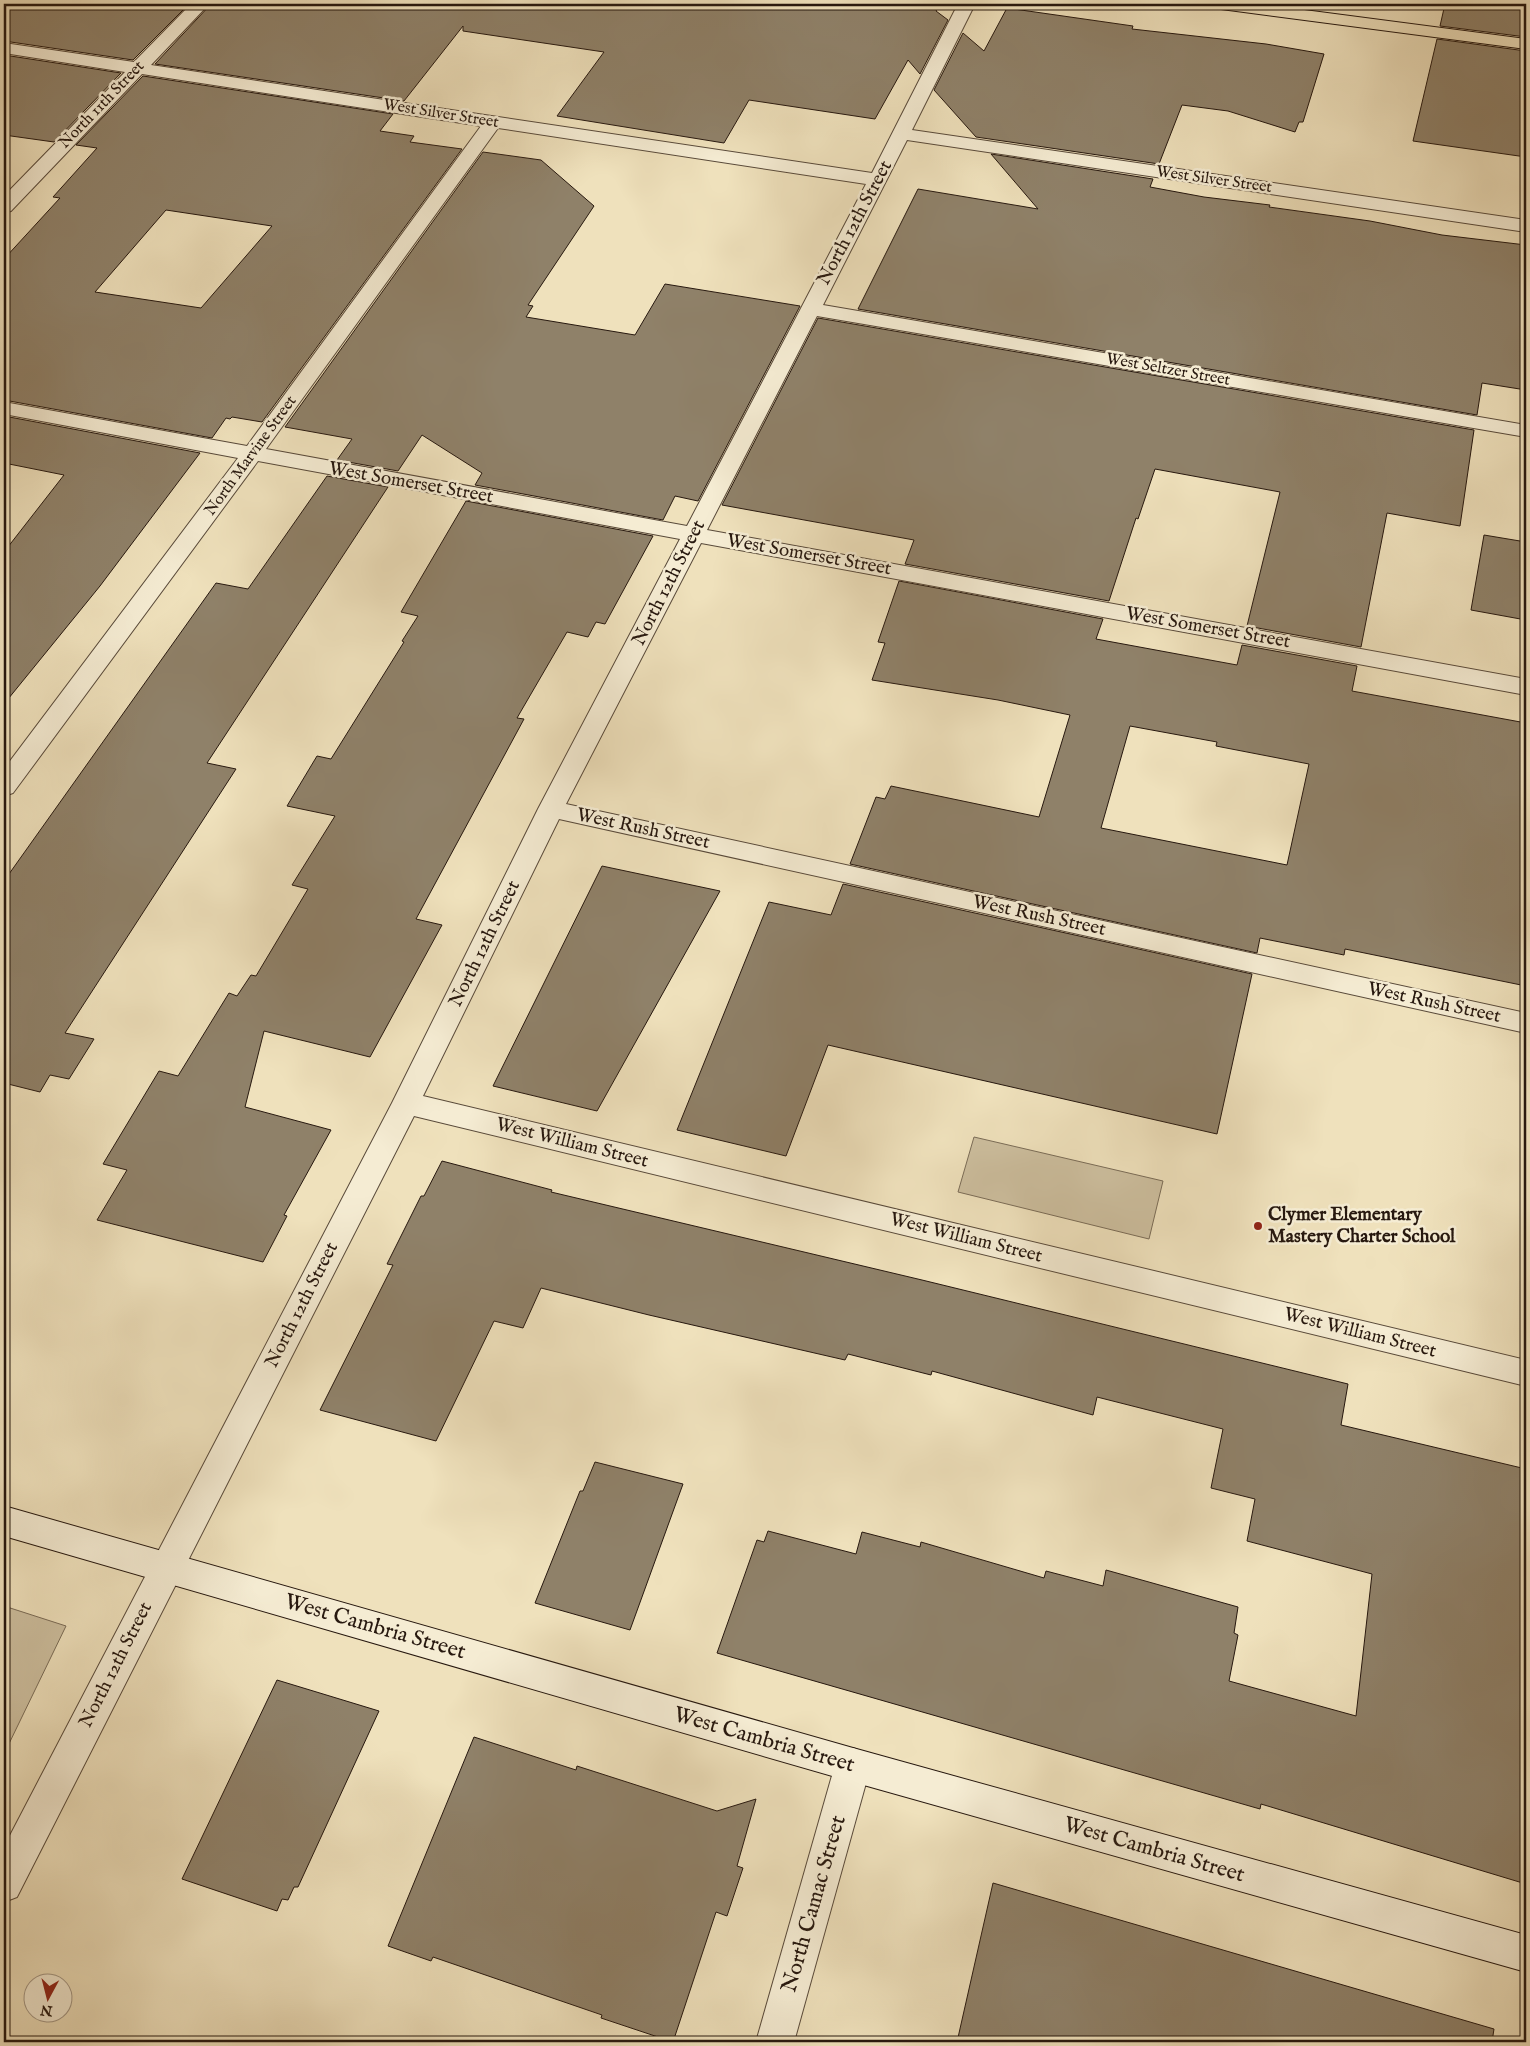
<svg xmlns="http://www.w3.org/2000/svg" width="1530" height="2046" viewBox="0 0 1530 2046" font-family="'IM FELL English',serif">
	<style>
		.green { fill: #cdbf9f; stroke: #7a6c57 }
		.building { fill: #8f8169; stroke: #27180f; fill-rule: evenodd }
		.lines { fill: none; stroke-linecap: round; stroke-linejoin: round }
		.street-casing { stroke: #594a3a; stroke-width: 2 }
		.secondary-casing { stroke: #27180f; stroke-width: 2 }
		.primary-casing { stroke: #27180f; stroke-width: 2 }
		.street { fill: #f5ecd3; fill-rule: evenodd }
		.secondary { fill: #f5ecd3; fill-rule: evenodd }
		.primary { fill: #efe1bc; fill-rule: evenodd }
		.poi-dot { fill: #8f2418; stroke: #f5ecd3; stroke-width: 2 }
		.labels { text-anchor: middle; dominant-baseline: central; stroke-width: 5; stroke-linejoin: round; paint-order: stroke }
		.far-street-label { font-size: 16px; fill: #27180f; stroke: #f5ecd3 }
		.street-label { font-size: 19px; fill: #27180f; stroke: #f5ecd3 }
		.poi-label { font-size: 19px; font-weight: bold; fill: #27180f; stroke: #f5ecd3; text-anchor: start }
		.near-street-label { font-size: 22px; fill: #27180f; stroke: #f5ecd3 }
	</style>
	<rect width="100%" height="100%" fill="#efe1bc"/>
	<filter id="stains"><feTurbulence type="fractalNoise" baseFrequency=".004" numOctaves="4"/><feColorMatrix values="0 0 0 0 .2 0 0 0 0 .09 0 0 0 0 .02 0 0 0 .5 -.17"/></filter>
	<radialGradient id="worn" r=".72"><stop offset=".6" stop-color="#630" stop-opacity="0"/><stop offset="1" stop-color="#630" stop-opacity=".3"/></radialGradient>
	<g class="green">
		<path d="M974,1137L1163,1181L1149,1239L958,1192Z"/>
		<path d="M4,1606L66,1626L4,1754Z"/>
	</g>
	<g class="building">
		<path d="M4,4H189L133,60L4,41Z"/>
		<path d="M211,4H282L310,8L353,4H940L936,11L948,20L920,74L908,60L875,119L749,100L724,143L557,116L604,52L463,31V26L404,101L155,64Z"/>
		<path d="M1445,4H1526V37L1440,26Z"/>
		<path d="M1007,8L1133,26L1132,29L1266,44L1324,54L1303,122H1299L1295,132L1228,111L1182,105L1159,164L976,137L934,90L963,33L984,51Z"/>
		<path d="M1437,39L1526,51V157L1413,141Z"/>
		<path d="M4,55L121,73L54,142L4,135Z"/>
		<path d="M143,76L393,114L380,131L414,136L410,142L462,149L262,422L232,417L230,419L226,418L212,438L4,400V259L60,198L53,197L97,148L76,145ZM166,210L272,226L201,308L95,292Z"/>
		<path d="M483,152L541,160L594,206L528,305L533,306L526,317L635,335L665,284L800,306L698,501L675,496L663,520L475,485L482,473L422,435L398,471L337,460L352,439L285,427Z"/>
		<path d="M991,154L1153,179L1150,187L1204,197L1270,205L1269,207L1370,221L1442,235L1526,245V390L1482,383L1477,415L858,309L918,189L1038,209Z"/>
		<path d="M818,318L1474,430L1460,526L1387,513L1361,647L1247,626L1280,492L1155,469L1138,519L1136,518L1109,601L905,564L914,540L722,505Z"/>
		<path d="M4,416L200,453L100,586L4,704V552L64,475L4,463Z"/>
		<path d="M327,476L388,487L207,763L236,769L65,1033L94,1039L69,1079L50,1075L40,1092L4,1083V881L216,583L248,589Z"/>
		<path d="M466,501L653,536L605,624L596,622L588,637L567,632L517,718L524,719L416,919L442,925L370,1057L264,1031L245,1107L331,1130L284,1215L287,1216L263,1262L97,1220L127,1170L103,1164L159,1071L178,1076L229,993L237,996L251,975L256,976L308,889L292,885L335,816L287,806L317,756L331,759L404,642L402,641L418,616L401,612Z"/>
		<path d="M1484,535L1526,542V620L1471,610Z"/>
		<path d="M899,581L1103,619L1096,639L1237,665L1242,645L1357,666L1352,691L1526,723V986L1345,949L1344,955L1260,938L1257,953L850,864L876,797L885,799L891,786L1039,817L1070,715L998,700L872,680L885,643L878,642ZM1130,726L1217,742L1216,746L1309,764L1287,865L1101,828Z"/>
		<path d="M602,866L720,891L597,1111L493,1086Z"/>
		<path d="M843,884L1252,974L1217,1134L828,1045L786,1156L677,1130L769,902L831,915Z"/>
		<path d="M442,1161L552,1190L551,1192L922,1280L1348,1384L1341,1425L1526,1469V1884L1261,1804L1260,1809L717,1653L757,1540L764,1542L768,1531L856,1554L862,1532L920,1547L921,1542L1044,1578L1046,1571L1103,1586L1106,1570L1238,1607L1234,1633L1238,1635L1229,1681L1356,1716L1372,1574L1247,1541L1255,1499L1211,1488L1223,1429L1097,1397L1093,1415L932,1371L931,1375L848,1354L845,1360L649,1315L541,1288L523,1328L494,1321L436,1441L320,1410L393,1265L387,1264L421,1196H424Z"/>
		<path d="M595,1462L683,1484L630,1630L535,1603L580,1491H583Z"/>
		<path d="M277,1680L379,1711L298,1887H294L288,1900L282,1899L277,1911L182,1879Z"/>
		<path d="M474,1737L576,1770L577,1766L717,1811L756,1799L737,1866L743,1868L727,1916L716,1912L673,2042L601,2018L602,2015L433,1957L431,1961L388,1946Z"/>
		<path d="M993,1883L1494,2029L1492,2042H957Z"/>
	</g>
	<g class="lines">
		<g class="street-casing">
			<g id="street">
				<path d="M191,4H209L151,65L872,173L958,4H975L912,130L1526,220V232L907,140L823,305L1526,425V437L817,316L707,530L1526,679V695L701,543L566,804L1526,1013V1033L559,819L423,1096L1526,1360V1386L414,1116L17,1897L4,1902V1847L392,1103L538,809L680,539L258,461L13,793L4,796V769L238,458L4,414V402L247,446L481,126L142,74L11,211L4,213V196L125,72L4,53V43L134,62ZM498,128L866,184L687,526L266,449Z"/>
				<path d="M853,1748L865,1753L871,1765L794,2042H756L835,1765L841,1753Z"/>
			</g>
		</g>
		<g class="secondary-casing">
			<path id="secondary" d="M4,1506L853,1748L1526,1935V1972L853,1782L4,1536Z"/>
		</g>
		<g class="primary-casing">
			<path id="primary" d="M1212,4H1258L1526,39V49L1221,9L1215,8Z"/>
		</g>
		<use href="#street" class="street"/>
		<use href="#secondary" class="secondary"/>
		<use href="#primary" class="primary"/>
	</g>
	<circle class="poi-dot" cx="1258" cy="1226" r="5"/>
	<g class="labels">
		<g class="far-street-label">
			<text transform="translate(102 105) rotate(-46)">North 11th Street</text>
			<text transform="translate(441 114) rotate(9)">West Silver Street</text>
			<text transform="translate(1214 180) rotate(8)">West Silver Street</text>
			<text transform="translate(1168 370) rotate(10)">West Seltzer Street</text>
			<text transform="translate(251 456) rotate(-54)">North Marvine Street</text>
		</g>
		<g class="street-label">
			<text transform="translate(855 223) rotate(-62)">North 12th Street</text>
			<text transform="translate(411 483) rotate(10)">West Somerset Street</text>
			<text transform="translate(809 555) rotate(10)">West Somerset Street</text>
			<text transform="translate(669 583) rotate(-63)">North 12th Street</text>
			<text transform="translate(1208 628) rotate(10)">West Somerset Street</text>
			<text transform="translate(643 829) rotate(12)">West Rush Street</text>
			<text transform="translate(1039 916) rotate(12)">West Rush Street</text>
			<text transform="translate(485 944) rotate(-64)">North 12th Street</text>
			<text transform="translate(1434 1003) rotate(12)">West Rush Street</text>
			<text transform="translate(572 1143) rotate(14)">West William Street</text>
			<text transform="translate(966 1238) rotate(14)">West William Street</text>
			<text transform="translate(302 1305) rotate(-63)">North 12th Street</text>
			<text transform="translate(1360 1333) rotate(14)">West William Street</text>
			<text transform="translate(116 1665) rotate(-63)">North 12th Street</text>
		</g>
		<g class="poi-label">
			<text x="1268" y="1215">Clymer Elementary<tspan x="1268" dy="22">Mastery Charter School</tspan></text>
		</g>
		<g class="near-street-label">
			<text transform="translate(375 1627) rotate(16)">West Cambria Street</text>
			<text transform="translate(764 1740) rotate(16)">West Cambria Street</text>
			<text transform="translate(1154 1850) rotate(16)">West Cambria Street</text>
			<text transform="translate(814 1904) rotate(-74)">North Camac Street</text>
		</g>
	</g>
	<rect width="1530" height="2046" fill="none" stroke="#efe1bc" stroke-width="20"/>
	<rect x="5" y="5" width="1520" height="2036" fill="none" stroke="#27180f" stroke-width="2.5"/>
	<rect x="10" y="10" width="1510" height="2026" fill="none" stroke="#27180f"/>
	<g transform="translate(48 1998) rotate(187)"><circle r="24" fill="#f5ecd3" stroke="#a39785"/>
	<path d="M0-4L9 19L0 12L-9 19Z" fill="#8f2418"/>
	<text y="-8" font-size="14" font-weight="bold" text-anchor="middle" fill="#27180f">N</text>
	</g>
	<rect width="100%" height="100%" filter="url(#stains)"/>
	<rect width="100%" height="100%" fill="url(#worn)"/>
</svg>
